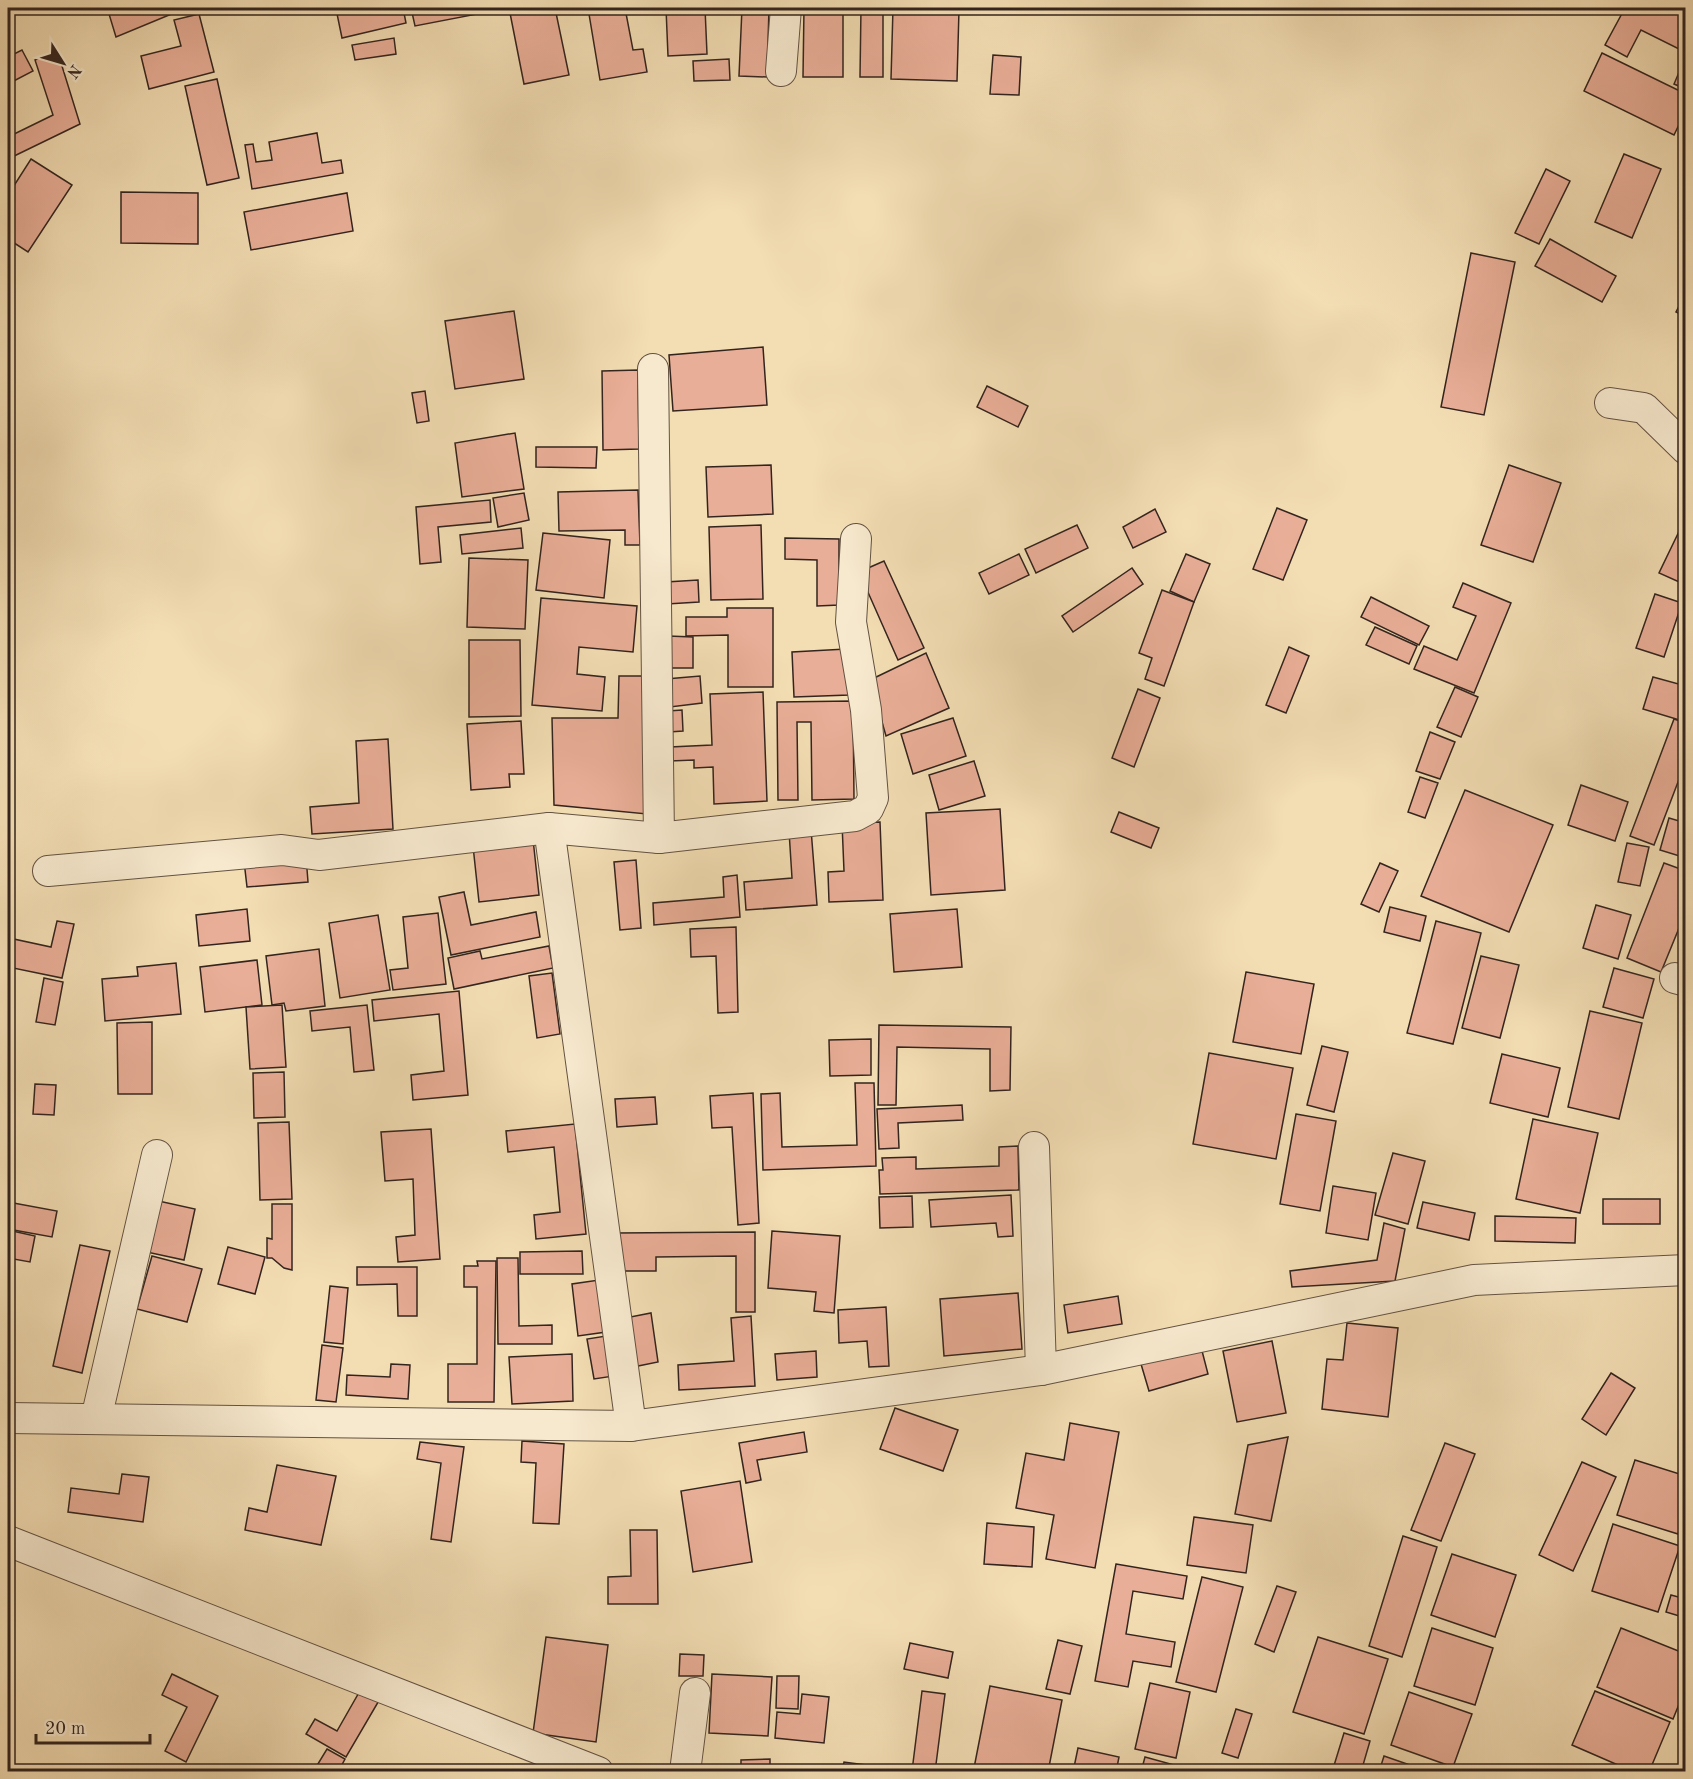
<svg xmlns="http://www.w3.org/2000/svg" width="1693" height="1779" viewBox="0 0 1693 1779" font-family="'Old Standard TT',serif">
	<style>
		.building { fill: #e9ae97; stroke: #33241e; stroke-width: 1.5 }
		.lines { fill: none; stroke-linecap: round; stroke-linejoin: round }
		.street-casing { stroke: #635243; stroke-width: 32 }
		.street { stroke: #f7e9ce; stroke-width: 30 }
	</style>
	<rect width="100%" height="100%" fill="#f3ddb3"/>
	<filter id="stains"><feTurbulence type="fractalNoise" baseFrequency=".00333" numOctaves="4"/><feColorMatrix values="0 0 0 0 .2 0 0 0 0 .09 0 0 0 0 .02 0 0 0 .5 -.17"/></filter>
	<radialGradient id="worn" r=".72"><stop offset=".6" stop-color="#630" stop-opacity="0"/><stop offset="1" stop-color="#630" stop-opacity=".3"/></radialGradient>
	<g class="building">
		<path d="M123,8H186L116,37L109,14Z"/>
		<path d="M343,8H403L406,23L342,38L336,9Z"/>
		<path d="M411,8H493V11L415,26Z"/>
		<path d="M509,8H555L569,75L524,84Z"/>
		<path d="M588,8H625L633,50L643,49L647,72L600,80Z"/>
		<path d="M666,8H705L707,54L668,56Z"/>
		<path d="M742,8H769L767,77L739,76Z"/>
		<path d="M804,8H843V77H803Z"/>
		<path d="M861,8H883V77H860Z"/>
		<path d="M893,8L959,10L957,81L891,79Z"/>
		<path d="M1625,8H1674L1686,13V36L1679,49L1641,30L1627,57L1605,45Z"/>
		<path d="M199,14L214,72L149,89L141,56L181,46L174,20Z"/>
		<path d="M394,38L396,54L355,60L352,45Z"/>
		<path d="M22,50L33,71L8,84V57Z"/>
		<path d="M57,50L80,124L8,159V137L53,115L35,60Z"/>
		<path d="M1602,53L1686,94V110L1674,135L1584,91Z"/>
		<path d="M993,55L1021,57L1019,95L990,94Z"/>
		<path d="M1686,56V89L1674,84Z"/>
		<path d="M729,59L730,80L694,81L693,61Z"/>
		<path d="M217,79L239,178L207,185L185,86Z"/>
		<path d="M317,133L322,163L341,160L343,173L252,189L245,145L253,144L256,162L272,160L269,142Z"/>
		<path d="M1624,154L1661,169L1632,238L1595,222Z"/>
		<path d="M31,159L72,185L28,252L8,239V195Z"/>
		<path d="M1546,169L1570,181L1539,244L1515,233Z"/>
		<path d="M121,192L198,193V244L121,243Z"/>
		<path d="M347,193L353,231L251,250L244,212Z"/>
		<path d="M1550,239L1616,276L1602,302L1535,266Z"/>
		<path d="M1471,253L1515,262L1484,415L1441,407Z"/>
		<path d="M1686,293V317L1676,312Z"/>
		<path d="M514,311L524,379L455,389L445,321Z"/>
		<path d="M763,347L767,405L673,411L669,355Z"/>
		<path d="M638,370L639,449L603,450L602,371Z"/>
		<path d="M987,386L1028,406L1018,427L977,407Z"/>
		<path d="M425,391L429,421L417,423L412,393Z"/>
		<path d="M515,433L524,489L462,497L455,443Z"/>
		<path d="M536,447H597L596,468L536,467Z"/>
		<path d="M771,465L773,514L708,517L706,467Z"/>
		<path d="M1509,465L1561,483L1533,562L1481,545Z"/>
		<path d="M638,490L640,545H625V530L559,531L558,492Z"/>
		<path d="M524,493L529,520L498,527L493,498Z"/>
		<path d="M490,500L491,522L438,527L441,562L420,564L416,507Z"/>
		<path d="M1277,508L1307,520L1283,580L1253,569Z"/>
		<path d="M1155,509L1166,532L1133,548L1123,527Z"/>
		<path d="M1686,517V585L1659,573Z"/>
		<path d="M761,525L763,599L711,600L709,527Z"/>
		<path d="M1077,525L1088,548L1036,573L1025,549Z"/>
		<path d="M521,528L523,548L462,554L460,535Z"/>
		<path d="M543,533L610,540L604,598L536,590Z"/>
		<path d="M785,538L839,539V605L817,606V560L785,559Z"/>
		<path d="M1019,554L1029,575L989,594L979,573Z"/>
		<path d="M1186,554L1210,564L1194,602L1170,591Z"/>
		<path d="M469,558L528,560L525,629L467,627Z"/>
		<path d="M884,561L924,648L898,660L859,572Z"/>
		<path d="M1132,568L1143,584L1073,632L1062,616Z"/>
		<path d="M698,580L699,602L667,604L666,582Z"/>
		<path d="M1463,583L1511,603L1474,693L1414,669L1424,646L1457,660L1476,616L1453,607Z"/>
		<path d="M1162,590L1194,602L1164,686L1145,679L1152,658L1139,653Z"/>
		<path d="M1655,594L1682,603L1664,657L1636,648Z"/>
		<path d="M1371,597L1429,626L1419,645L1361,617Z"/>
		<path d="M541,598L637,606L633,652L579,647L577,674L605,677L602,711L532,705Z"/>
		<path d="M727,608H773V687H728V635L686,636V617H727Z"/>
		<path d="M1375,627L1417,646L1409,664L1366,645Z"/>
		<path d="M668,636L693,637V668H668Z"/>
		<path d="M469,640H520L521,716L469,717Z"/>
		<path d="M1289,647L1309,656L1286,713L1266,705Z"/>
		<path d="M846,649L849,695L794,697L792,652Z"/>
		<path d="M926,653L949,708L886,736L870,680Z"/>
		<path d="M619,676H647V814L554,805L552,718H618Z"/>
		<path d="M700,676L702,703L670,707L666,679Z"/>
		<path d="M1653,677L1686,686V722L1643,709Z"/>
		<path d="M1455,687L1478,697L1461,737L1437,727Z"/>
		<path d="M1138,689L1160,698L1134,767L1112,758Z"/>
		<path d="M763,692L767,801L714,804L713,767L694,768V760L670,761V747L712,745L710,694Z"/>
		<path d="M853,701L854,799L812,800L811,722H797L798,800H778L777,702Z"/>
		<path d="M682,710L683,731L669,732L668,711Z"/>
		<path d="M953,718L966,756L913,774L901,734Z"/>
		<path d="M1674,719L1686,723V761L1654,845L1630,836Z"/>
		<path d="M521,721L524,774H509L510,787L471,790L467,724Z"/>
		<path d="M1430,732L1455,742L1440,779L1416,771Z"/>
		<path d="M388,739L393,829L312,834L310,807L359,803L356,741Z"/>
		<path d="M974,761L985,796L939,810L929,775Z"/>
		<path d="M1420,777L1438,783L1425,818L1408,812Z"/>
		<path d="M1581,785L1628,802L1615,841L1568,825Z"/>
		<path d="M1465,790L1553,825L1509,932L1421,896Z"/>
		<path d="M1000,809L1005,890L931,895L926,813Z"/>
		<path d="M1119,812L1159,828L1151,848L1111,832Z"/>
		<path d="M1669,818L1686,823V858L1660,850Z"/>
		<path d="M880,822L883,900L829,902L828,872L844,871L842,823Z"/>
		<path d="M811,829L817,905L746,910L744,882L792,878L789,831Z"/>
		<path d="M533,839L539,895L479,902L473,846Z"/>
		<path d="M1627,843L1649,847L1640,886L1618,882Z"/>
		<path d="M306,856L308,882L247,887L244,861Z"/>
		<path d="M636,860L641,928L620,930L614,862Z"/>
		<path d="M1380,863L1398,871L1379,912L1361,904Z"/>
		<path d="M1664,863L1686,871V911L1661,972L1627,958Z"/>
		<path d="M737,875L740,917L654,925L653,903L724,897L723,877Z"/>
		<path d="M464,892L471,925L536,912L540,937L451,955L439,897Z"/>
		<path d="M1596,905L1631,915L1618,959L1583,948Z"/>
		<path d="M1390,907L1426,916L1420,941L1384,932Z"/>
		<path d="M247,909L250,941L199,946L196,915Z"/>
		<path d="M957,909L962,967L894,972L890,914Z"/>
		<path d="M438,913L446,984L393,990L390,970L408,968L403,917Z"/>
		<path d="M378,915L390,990L340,998L329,923Z"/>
		<path d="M57,921L74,924L62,978L8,967L9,938L51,947Z"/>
		<path d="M1436,921L1481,933L1453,1044L1407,1033Z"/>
		<path d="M736,927L738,1012L718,1013L716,956L691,957L690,929Z"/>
		<path d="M549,946L553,968L454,989L448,958L480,951L482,959Z"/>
		<path d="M319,949L325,1006L286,1011L284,1003L272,1005L266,956Z"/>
		<path d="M1481,956L1519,965L1500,1038L1462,1028Z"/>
		<path d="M257,960L262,1005L205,1012L200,967Z"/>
		<path d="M176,963L181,1014L105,1021L102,979L138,976L137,967Z"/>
		<path d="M1614,968L1654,979L1643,1018L1603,1007Z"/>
		<path d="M1246,972L1314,984L1301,1054L1233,1042Z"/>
		<path d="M552,973L560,1034L537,1038L529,976Z"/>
		<path d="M44,978L63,982L55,1025L36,1022Z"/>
		<path d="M459,991L468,1095L413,1100L411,1075L444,1071L439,1014L374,1021L372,1000Z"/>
		<path d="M282,1005L286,1067L250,1069L246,1007Z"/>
		<path d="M367,1005L374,1070L354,1072L350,1027L312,1031L310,1011Z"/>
		<path d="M1590,1011L1642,1023L1619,1119L1568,1107Z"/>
		<path d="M152,1022V1094H118L117,1023Z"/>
		<path d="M879,1025L1011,1027L1010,1090L990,1091V1049L897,1047L896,1105H878Z"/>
		<path d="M871,1039V1075L830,1076L829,1040Z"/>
		<path d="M1322,1046L1348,1052L1334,1112L1307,1105Z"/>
		<path d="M1209,1053L1293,1068L1276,1159L1193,1144Z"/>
		<path d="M1502,1054L1560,1068L1548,1117L1490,1103Z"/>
		<path d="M284,1072L285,1117L254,1118L253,1073Z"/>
		<path d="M855,1083H874L876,1166L763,1170L761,1094L780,1093L782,1147L857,1145Z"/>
		<path d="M35,1084L56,1085L54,1115L33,1114Z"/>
		<path d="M753,1093L759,1223L738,1225L732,1127L712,1128L710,1096Z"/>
		<path d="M655,1097L657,1124L617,1127L615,1099Z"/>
		<path d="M962,1105L963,1120L898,1123L899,1148L879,1149L877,1109Z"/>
		<path d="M1296,1114L1336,1121L1320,1211L1280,1204Z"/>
		<path d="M1533,1119L1598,1133L1580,1213L1516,1199Z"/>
		<path d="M289,1122L292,1199L260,1200L258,1123Z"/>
		<path d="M575,1124L586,1234L536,1239L534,1215L560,1212L554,1147L508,1152L506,1131Z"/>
		<path d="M431,1129L440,1259L398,1262L396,1237L415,1235L413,1179L385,1181L381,1132Z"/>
		<path d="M1018,1146L1019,1190L880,1194L879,1170H883L882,1158L916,1157V1169L999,1166V1147Z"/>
		<path d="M1393,1153L1425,1161L1408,1224L1375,1215Z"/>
		<path d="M1333,1186L1376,1193L1368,1240L1326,1233Z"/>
		<path d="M1011,1195L1013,1236L998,1237L996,1223L931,1227L929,1200Z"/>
		<path d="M912,1196L913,1227L880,1228L879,1197Z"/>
		<rect x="1603" y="1199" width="57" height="25"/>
		<path d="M154,1200L195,1209L184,1260L142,1251Z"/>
		<path d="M8,1202L57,1211L52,1237L8,1229Z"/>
		<path d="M1423,1202L1475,1213L1469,1240L1417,1228Z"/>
		<path d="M272,1204H292V1270L284,1268L272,1258H267V1238L272,1239Z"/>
		<path d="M1495,1216L1576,1218L1575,1243L1495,1241Z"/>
		<path d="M1384,1223L1405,1229L1395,1281L1292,1287L1290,1271L1377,1260Z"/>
		<path d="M8,1230L35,1236L30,1262L14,1259L8,1290Z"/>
		<path d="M772,1231L840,1236L834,1313L814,1311L816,1292L768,1288Z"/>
		<path d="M755,1232V1312H736V1256L656,1257V1271H616V1233Z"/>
		<path d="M80,1245L110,1251L82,1373L53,1366Z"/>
		<path d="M228,1247L265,1257L255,1294L218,1284Z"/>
		<path d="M582,1251L583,1274H520V1252Z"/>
		<path d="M152,1256L202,1269L187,1322L137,1309Z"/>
		<path d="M497,1258H518L519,1326L552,1325V1344H498Z"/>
		<path d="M477,1261H496L494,1402H448V1364H477V1287H464V1266H478Z"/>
		<path d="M357,1267H417V1316H398L397,1284L357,1285Z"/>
		<path d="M599,1280L606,1332L578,1336L572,1284Z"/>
		<path d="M330,1286L348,1288L343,1344L324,1342Z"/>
		<path d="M1018,1293L1022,1349L944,1356L940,1299Z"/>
		<path d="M1118,1296L1122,1324L1068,1333L1064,1305Z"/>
		<path d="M886,1307L889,1366L869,1367L867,1341L839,1343L838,1310Z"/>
		<path d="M651,1313L658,1362L633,1367L625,1318Z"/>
		<path d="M751,1316L755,1386L679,1390L678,1365L734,1361L731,1318Z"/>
		<path d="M1347,1323L1398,1328L1388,1417L1322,1409L1327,1359L1343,1360Z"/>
		<path d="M606,1336L614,1376L594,1379L587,1339Z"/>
		<path d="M1272,1341L1286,1413L1237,1422L1223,1351Z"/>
		<path d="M322,1345L343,1348L336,1402L316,1400Z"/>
		<path d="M1201,1347L1208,1374L1149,1391L1141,1364Z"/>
		<path d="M816,1351L817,1377L777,1380L775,1354Z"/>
		<path d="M572,1354L573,1401L512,1404L509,1357Z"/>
		<path d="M391,1364L410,1365L408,1399L346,1395L347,1375L390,1377Z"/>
		<path d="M1611,1373L1635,1388L1606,1435L1582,1419Z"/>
		<path d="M895,1408L958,1430L943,1471L880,1449Z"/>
		<path d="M1070,1423L1119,1432L1095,1568L1046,1559L1054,1515L1016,1508L1026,1453L1064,1460Z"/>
		<path d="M804,1432L807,1452L757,1460L761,1480L746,1483L739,1443Z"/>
		<path d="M1288,1437L1271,1521L1235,1514L1248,1445Z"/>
		<path d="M522,1441L564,1444L559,1524L533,1523L536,1463L521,1462Z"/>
		<path d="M420,1442L464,1447L451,1542L431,1539L441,1463L417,1459Z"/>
		<path d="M1445,1443L1475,1454L1441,1541L1411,1530Z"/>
		<path d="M1635,1460L1686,1476V1510L1678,1534L1617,1515Z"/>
		<path d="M1582,1462L1616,1477L1573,1571L1539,1555Z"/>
		<path d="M277,1465L336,1476L321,1545L245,1530L249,1508L267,1512Z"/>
		<path d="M122,1474L149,1477L143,1522L68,1512L71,1488L119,1494Z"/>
		<path d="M740,1481L752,1562L693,1572L681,1491Z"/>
		<path d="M1194,1517L1253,1525L1246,1573L1187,1565Z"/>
		<path d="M987,1523L1034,1527L1032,1567L984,1564Z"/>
		<path d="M1613,1524L1680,1546L1658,1612L1592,1591Z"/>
		<path d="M630,1530H657L658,1604H608V1577L631,1576Z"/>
		<path d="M1403,1536L1437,1547L1402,1657L1369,1646Z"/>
		<path d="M1452,1554L1516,1575L1495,1637L1431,1615Z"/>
		<path d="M1116,1564L1187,1576L1183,1599L1133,1591L1126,1634L1175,1642L1171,1667L1133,1661L1128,1687L1095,1681Z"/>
		<path d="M1202,1577L1243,1587L1216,1692L1176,1682Z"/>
		<path d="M1277,1586L1296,1592L1274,1652L1255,1644Z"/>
		<path d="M1671,1595L1686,1599V1618L1666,1612Z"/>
		<path d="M1432,1628L1493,1648L1475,1705L1414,1686Z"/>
		<path d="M1621,1628L1686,1654V1687L1673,1719L1597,1687Z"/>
		<path d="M546,1637L608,1645L596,1742L533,1733Z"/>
		<path d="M1318,1637L1388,1659L1364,1734L1293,1712Z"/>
		<path d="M1058,1640L1082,1646L1070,1694L1046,1689Z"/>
		<path d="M910,1643L953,1652L948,1678L904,1669Z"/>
		<path d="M680,1654L704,1655L703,1676H679Z"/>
		<path d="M172,1674L218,1696L186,1762L165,1751L187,1707L162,1695Z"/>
		<path d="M712,1674L772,1677L768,1736L709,1733Z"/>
		<path d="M777,1676H799L798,1709L776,1708Z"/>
		<path d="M365,1682L384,1692L346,1757L306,1734L315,1719L337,1731Z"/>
		<path d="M1150,1683L1190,1692L1176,1758L1135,1749Z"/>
		<path d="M990,1686L1062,1700L1048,1772H991L974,1768Z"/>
		<path d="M922,1691L945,1694L935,1772H842L844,1762L912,1771Z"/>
		<path d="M1595,1691L1670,1722L1649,1772H1634L1572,1745Z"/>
		<path d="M1409,1692L1472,1714L1453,1767L1391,1745Z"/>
		<path d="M802,1694L829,1697L824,1743L775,1738L777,1712L800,1714Z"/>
		<path d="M1236,1709L1252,1714L1238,1758L1222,1753Z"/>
		<path d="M1344,1733L1370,1741L1361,1772H1332Z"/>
		<path d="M1078,1748L1119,1757L1116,1772H1073Z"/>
		<path d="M327,1749L345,1759L338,1772H313Z"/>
		<path d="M1384,1756L1430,1772H1379Z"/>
		<path d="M1145,1757L1185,1768L1184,1772H1141Z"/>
		<path d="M770,1759V1772H741V1760Z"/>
	</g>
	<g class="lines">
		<g class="street-casing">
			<g id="street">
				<path d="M781,71L786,8"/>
				<path d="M653,369L659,838"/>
				<path d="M1610,403L1644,408L1686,449"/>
				<path d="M549,828L631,1426"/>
				<path d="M48,871L282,850L319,855L549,828L659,838L855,816L868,809L873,798L866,710L851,622L856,539"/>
				<path d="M1675,978L1686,981"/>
				<path d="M1034,1147L1041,1370"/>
				<path d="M8,1418L631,1426L1041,1370L1474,1280L1686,1270"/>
				<path d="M96,1419L157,1155"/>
				<path d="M8,1541L598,1772"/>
				<path d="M685,1772L695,1693"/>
			</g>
		</g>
		<use href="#street" class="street"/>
	</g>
	<rect width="1693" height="1779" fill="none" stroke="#f3ddb3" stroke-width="30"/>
	<rect x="9" y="9" width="1675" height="1761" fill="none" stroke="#33241e" stroke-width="3"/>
	<rect x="15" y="15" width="1663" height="1749" fill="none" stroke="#33241e" stroke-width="1.5"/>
	<g transform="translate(63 63) rotate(127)" stroke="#f7e9ce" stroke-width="4.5" paint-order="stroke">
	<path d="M0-4.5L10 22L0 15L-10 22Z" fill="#33241e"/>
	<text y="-9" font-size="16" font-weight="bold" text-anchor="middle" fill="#33241e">N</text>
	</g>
	<path d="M36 1734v9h114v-9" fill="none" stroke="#33241e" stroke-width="3"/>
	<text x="45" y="1734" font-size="18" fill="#33241e" stroke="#f7e9ce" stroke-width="4.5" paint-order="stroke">20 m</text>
	<rect width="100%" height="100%" filter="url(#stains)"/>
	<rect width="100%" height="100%" fill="url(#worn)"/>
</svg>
